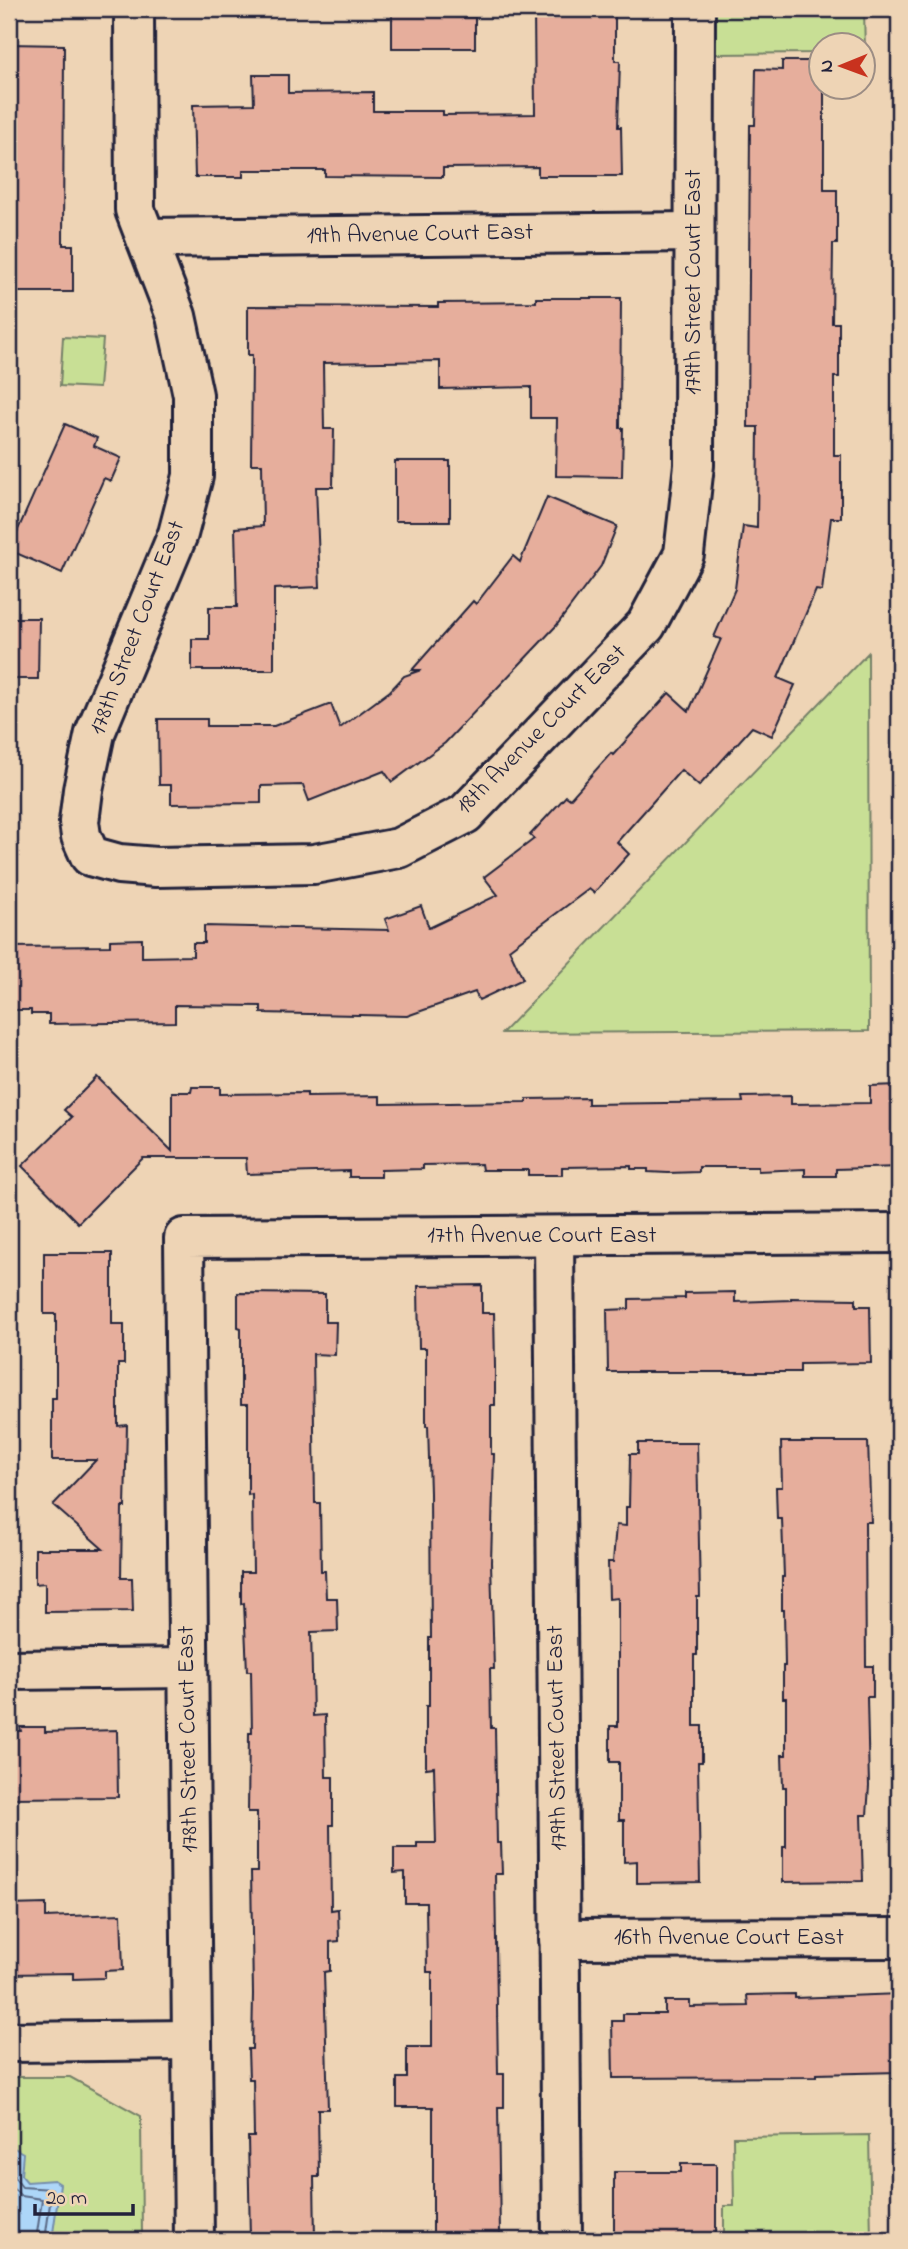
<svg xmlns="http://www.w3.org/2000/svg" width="908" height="2249" viewBox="0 0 908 2249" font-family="'Indie Flower',sans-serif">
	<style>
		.green { fill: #c8df95; stroke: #758068; stroke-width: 2 }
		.water { fill: #add6f8; stroke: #758eac; stroke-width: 2 }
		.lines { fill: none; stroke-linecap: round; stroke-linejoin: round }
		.shore { stroke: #5a6a87; stroke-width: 2 }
		.building { fill: #e6ae9c; stroke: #22223b; stroke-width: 2 }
		.minor-casing { stroke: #22223b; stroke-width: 44 }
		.minor { stroke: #eed4b5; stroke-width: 38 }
		.labels { text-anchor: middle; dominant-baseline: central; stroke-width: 7; stroke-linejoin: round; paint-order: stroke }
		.street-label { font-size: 24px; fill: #22223b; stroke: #eed4b5 }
	</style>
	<rect width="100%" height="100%" fill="#eed4b5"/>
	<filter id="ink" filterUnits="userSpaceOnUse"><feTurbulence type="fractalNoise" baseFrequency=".0143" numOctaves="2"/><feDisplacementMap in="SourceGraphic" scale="14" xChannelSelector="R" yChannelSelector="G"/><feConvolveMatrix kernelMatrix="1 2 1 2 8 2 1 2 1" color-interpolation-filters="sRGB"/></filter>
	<g filter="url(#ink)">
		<g class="green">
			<path d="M713,9H864L865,52H863L862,46H820V53L714,54Z"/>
			<path d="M63,337L103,339L99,388L60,386Z"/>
			<path d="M868,653L869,1031L502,1033Z"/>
			<path d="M9,2077H70L141,2116L142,2240H9Z"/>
			<path d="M869,2135L871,2240H724V2206H734L733,2137Z"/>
		</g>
		<path class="water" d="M9,2148H14L23,2153L21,2175L27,2182L54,2180L60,2184L52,2240H9Z"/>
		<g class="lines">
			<g class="shore">
				<path d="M9,2155L15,2157L14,2177L22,2187L52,2189L45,2240"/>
				<path d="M9,2185L21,2196L42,2199L36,2240"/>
			</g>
		</g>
		<g class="building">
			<path d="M392,9H455L456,17H475V48H392Z"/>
			<path d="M534,9H615V61H620L618,127H621L622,176H538V167L443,168V177L325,176V170H243V177H195L193,105L254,104L253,75H288V93L373,92V111H443V115L535,114Z"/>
			<path d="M9,44L64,45L63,245H73V292H11Z"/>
			<path d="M782,61H821V88H824V190H837V244H833L832,323H839V377H834V455H841V518H831L822,591L816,590L778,678L795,685L772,736L752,727L699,786L681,770L617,842L629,854L594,893L589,889L509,949L523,979L479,1000L475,992L407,1016L261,1013V1006L175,1005V1022L49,1024V1014H31V1010H9V947L110,946V940L142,939V957L193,956V943H204V926L389,930L385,919L421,906L429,928L498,895L484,877L534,839L530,835L566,796L570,799L611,753L613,755L669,693L689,711L721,639L714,637L735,589L743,526L757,528L758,427H748L750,125H755L756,69L782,70Z"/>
			<path d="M536,298H621L620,428H623L622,477L556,476L557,418H531V387L440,389V361L323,363L324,429H334L333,487H316L320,587L274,589V670H192V639H209V607H237L235,528L263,526L262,464H251L252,355H248V306L438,307V303L536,302Z"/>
			<path d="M65,424L97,438L94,446L121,458L111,481L104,478L62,573L9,550Z"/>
			<rect x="395" y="461" width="55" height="60"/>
			<path d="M547,497L617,526L601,566L556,626L445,743L392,782L384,771L309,801L303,785L261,786V803L171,804V785H159L158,719H207V726H274L331,704L340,728L390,691L404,676L421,670H412L473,601L476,604L513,556L520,562Z"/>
			<path d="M9,618H39L38,679H9Z"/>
			<path d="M97,1077L172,1151V1092H191L192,1087H220V1094L307,1093V1097L380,1096V1104L527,1102V1099L588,1098V1104L743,1102L742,1097L791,1096V1104L870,1103V1086L899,1085V1167L836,1169V1176H805V1169L758,1171V1167H699V1172L668,1173L648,1172V1169H631V1166L562,1167V1175H528V1170H482L481,1164L423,1165V1169L381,1170V1177H349V1171L247,1174L246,1158H143L78,1223L22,1166L72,1117L64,1110Z"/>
			<path d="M44,1253H112V1324H124V1364H118V1426L127,1425L125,1507H122L121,1578H132L133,1611L45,1612V1583L35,1584V1549H103L53,1505L96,1460H52V1398H56V1314H44Z"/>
			<path d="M482,1285V1313H494L495,1366V1405H491V1454H494L491,1562L494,1669H490L491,1728H495L497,1843H501L502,1874H495L498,2074H504V2107H498L500,2234H494V2240H433V2107H397V2078H407V2047H432V1972H427L426,1903H405V1872L394,1873V1848H417V1843H436L434,1767L426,1768V1706H429V1638H431L430,1493L428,1426H426V1348H419L418,1286Z"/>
			<path d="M735,1292V1302L791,1300V1298L856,1299V1306H870L871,1363L800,1364V1372H608L607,1310L629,1309V1299L685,1298V1293Z"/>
			<path d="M238,1293L325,1294V1322H336L335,1355L313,1354L315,1503H320L321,1571H325L326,1598H337L338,1631L311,1632L313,1716L325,1715L326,1777H333V1825H330L331,1910L338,1909L339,1941L330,1942V1971L324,1972L328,2109H318L319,2177H314L315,2240L250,2239L248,2137H254L253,2079H249L248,2049H252L253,1994L251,1872H257V1812H248L249,1733H252L251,1671H247L244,1603L241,1604V1572H253L252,1494L248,1495V1404H241V1328L238,1327Z"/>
			<path d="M781,1442H868L871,1522H865L866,1666H873V1697H867L869,1786L867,1815H861L863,1881L783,1882V1847H786V1787H783L782,1755H786V1698H783V1666H785L784,1610H782V1577H784L782,1519H777L776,1487H782Z"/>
			<path d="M638,1443H697L700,1597H697V1655H694V1726H702V1762H698L700,1882L637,1883V1861L624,1862V1820H619V1762H610V1726H618V1598L609,1599L608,1562H613L616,1525L626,1526V1507H629L630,1454H638Z"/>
			<path d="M20,1727H45V1732L117,1730L118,1797L9,1798V1736H16V1731H21Z"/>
			<path d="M46,1904V1917L121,1914L123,1970L105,1971V1978L73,1979V1973L9,1974V1905Z"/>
			<path d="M795,1994V1998L899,1994V2072L816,2074V2077L613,2078L612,2021H623V2014H665V2001H690V2007L748,2006L747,1995Z"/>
			<path d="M681,2164H716V2238H696V2240H614V2172H681Z"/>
		</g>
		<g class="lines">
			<g class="minor-casing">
				<g id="minor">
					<path d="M134,9L135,210L176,316L193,395V476L178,534L95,733L83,790L79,822L81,836L90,856L119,864L156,867L314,864L399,848L465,814L646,625L684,554L694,465L695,9"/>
					<path d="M146,238L694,232"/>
					<path d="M554,1236L562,2240"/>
					<path d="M9,1670L188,1668"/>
					<path d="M559,1939L899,1938"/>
					<path d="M9,2042L192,2040"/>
					<path d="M194,2240L184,1238L899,1233"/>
				</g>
			</g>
			<use href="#minor" class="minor"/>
		</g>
	</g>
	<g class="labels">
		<g class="street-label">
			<text transform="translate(420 235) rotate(-1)">19th Avenue Court East</text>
			<text transform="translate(694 282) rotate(-90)">179th Street Court East</text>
			<text transform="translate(138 628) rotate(-69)">178th Street Court East</text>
			<text transform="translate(542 730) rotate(-45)">18th Avenue Court East</text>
			<text x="542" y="1236">17th Avenue Court East</text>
			<text transform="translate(558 1738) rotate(-91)">179th Street Court East</text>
			<text transform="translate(189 1739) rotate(-91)">178th Street Court East</text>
			<text x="729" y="1938">16th Avenue Court East</text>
		</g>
	</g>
	<rect width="908" height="2249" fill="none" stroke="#eed4b5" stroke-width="35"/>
	<rect x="18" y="18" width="873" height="2214" fill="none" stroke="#22223b" stroke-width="2.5" filter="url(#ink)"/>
	<g transform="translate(842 66) rotate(269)"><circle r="33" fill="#eed4b5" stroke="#9c8d84" stroke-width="2"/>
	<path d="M0-5L12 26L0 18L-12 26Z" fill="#c8321e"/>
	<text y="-10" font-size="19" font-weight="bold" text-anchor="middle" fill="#22223b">N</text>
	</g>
	<path d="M35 2204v10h98v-10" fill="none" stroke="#22223b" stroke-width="3.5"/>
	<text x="46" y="2204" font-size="21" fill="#22223b" stroke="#eed4b5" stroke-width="5" paint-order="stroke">20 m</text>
</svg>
